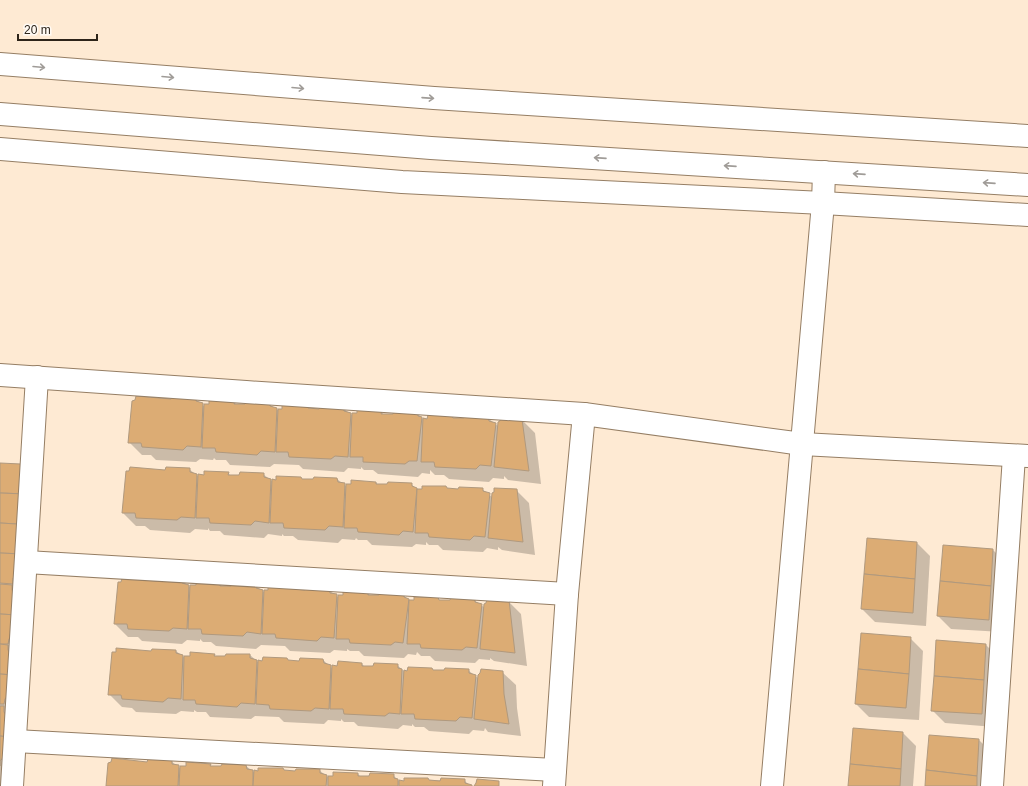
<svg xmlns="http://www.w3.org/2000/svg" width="1028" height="786" viewBox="0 0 1028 786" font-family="Arial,sans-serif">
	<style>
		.shadow { fill: #0003 }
		.building { fill: #dcac74; stroke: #b0997e }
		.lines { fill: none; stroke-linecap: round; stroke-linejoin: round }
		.minor-casing { stroke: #957e64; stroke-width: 24 }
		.tertiary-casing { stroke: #957e64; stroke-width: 24 }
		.minor { stroke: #fff; stroke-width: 22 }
		.tertiary { stroke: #fff; stroke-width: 22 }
		.oneway { stroke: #a09c98 }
	</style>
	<rect width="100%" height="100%" fill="#feead3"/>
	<g class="shadow">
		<path d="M195,399L205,407L234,402L237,405L269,404L277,410H320L343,408L353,416L382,412L384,415L417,413L423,419L488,418L499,427L522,420L535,433L541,484L508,480L504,476V479L493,478L489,482L449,479L444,475H435L430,470V474L422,473L418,477L378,474L373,470H364L361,467V469L348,468L344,472L303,469L299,465L274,464L270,467L230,465L226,460H216L214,458L213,460L200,459L196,462L156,460L151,455H142L129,442L172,400Z"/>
		<path d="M0,464L21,465L13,786H0Z"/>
		<path d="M189,469L199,477L228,473L231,476L263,474L273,482L337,479L347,487L376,482L378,485L411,484L417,490L482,489L493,498L516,490L529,503L535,555L502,550L498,547V550L487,548L483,552L443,550L438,545H429L426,542V545L416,544L412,547L372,545L367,540H358L356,538L355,540L342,539L338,543L298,540L293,536H284L282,534V536L268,534L264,538L224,535L220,531H210L208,528V530L195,529L190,533L150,530L145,526H136L123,513L166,471Z"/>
		<path d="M917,543L930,556L926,626L875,622L862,609Z"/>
		<path d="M993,550L1006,563L1002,632L951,629L938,616Z"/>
		<path d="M181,580L191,588L220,584L223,587L255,585L265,593L329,590L339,598L368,593L371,596L403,595L409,601L438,598L440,601L474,600L485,608L508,601L521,614L527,666L494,661L490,658V660L479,659L475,663L435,661L430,656H421L417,652L416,655L408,654L404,658L364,656L359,651H350L347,649V651L334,650L330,653L290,651L285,646L261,645L256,649L216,646L211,642H203L200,639V641L187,640L182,644L142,641L138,637H128L115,624L158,582Z"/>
		<path d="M910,638L923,651L919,720L869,717L856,704Z"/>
		<path d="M937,641L986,645L999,658L995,727L945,723L932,710Z"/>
		<path d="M176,651L185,658L214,655L217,657L250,655L259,663L323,660L333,669L362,664L365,667L397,665L404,671L408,672L468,670L479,679L502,672L516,685L517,708L521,736L488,732L485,728L484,731L473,730L469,734L429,731L424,727H415L412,724V726L403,725L398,729L358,726L354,722H344L341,719V721L328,720L324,724L284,722L279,717L255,716L251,719L210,717L206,712H197L194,710V712L181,711L176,714L136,712L132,708L122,707L109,694L152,652Z"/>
		<path d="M903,733L916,746L913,786H849Z"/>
		<path d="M979,740L992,753L990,786H926Z"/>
		<path d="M171,761L181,769L210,765L213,767L246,766L255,773L319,770L329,778L334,777V773L358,774L361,777L393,775L399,781L464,780L469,785L472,786H107L148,763Z"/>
	</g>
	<g class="building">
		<path d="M136,396L171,399L172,397L196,398V401L203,403L201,447L187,446L183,450L142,447L141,443H128L132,401L135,400Z"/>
		<path d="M209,400L235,401L234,404H245L246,402L270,403V406L277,408L275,452L261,451L257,455L216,452L215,448H202L204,404H209Z"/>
		<path d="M282,405L307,406L308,408L319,409L320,407H343L344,411L351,413L348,457L335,456L331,459L289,457L288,452H276L278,409H282Z"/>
		<path d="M357,409L382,411L381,414H393L394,411L417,412L418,416L422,417L417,461H409L405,464L363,462V457H350L352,413H357Z"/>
		<path d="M428,415L452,416L453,418H464L465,416L488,417L489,421L496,423L491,466L480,465L476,469L435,467L434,462H421L423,418L427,419Z"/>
		<path d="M500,417L522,419L529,471L494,467L498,422L500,421Z"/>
		<path d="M0,463L21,464L26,494L0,493Z"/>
		<path d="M130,467L165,470L166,467L190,468V472L197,474L195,518L181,517L177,520L136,518L135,513H122L126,471H129Z"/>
		<path d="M204,471L229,472L228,475H239L240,472L264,473V477L271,479L269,523L255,521L251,525L210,523L209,518H196L198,474L204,475Z"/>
		<path d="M276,476L301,477L302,479H313L314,477L337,478L338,482L345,483L343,527L329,526L325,530L284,528L283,523H270L272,479L276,480Z"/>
		<path d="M351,480L376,482V484H387L388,482L412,483V486L417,488L413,532L403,531L399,535L358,532L357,528H344L346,484H351Z"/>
		<path d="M422,486H446L447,488L458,489L459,487L483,488V491L490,493L485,537L474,536L470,540L429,537L428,533H415L417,489H422Z"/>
		<path d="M494,488L517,489L523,542L488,538L492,493L494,492Z"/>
		<path d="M0,493L26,494L17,524L0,523Z"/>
		<path d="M0,523L17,524L22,554L0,553Z"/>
		<path d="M867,538L917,542L915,579L864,574Z"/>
		<path d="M943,545L993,549L991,586L940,581Z"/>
		<path d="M0,553L22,554L21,570L13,578V584L0,583Z"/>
		<path d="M864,574L915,579L913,613L861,609Z"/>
		<path d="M122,578L157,581L158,578L182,579V583L189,585L187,629L173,628L169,631L128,629L127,624H114L118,582H121Z"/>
		<path d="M940,581L991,586L989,620L937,616Z"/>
		<path d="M196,582L220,583V586H231L232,583L256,584V588L263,590L261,634L247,632L243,636L202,634L201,629H188L190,585H196Z"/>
		<path d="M0,584L12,585V590L18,600L17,615L0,614Z"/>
		<path d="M268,587H293L294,589L305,590L306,588L329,589L330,593L337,594L334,638L321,637L317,641L276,638L275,634H262L264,590H268Z"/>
		<path d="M343,591L368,592V595H379L380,593L404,594V597L409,599L403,643L395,642L391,645L350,643L349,639H336L338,595H343Z"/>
		<path d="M414,597H438L439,600H450L451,598L475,599V602L482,604L477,648L466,647L462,650L421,648L420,644H407L409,600H414Z"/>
		<path d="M487,599L509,600L515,653L480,649L484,604L486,603Z"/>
		<path d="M0,614L17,615L16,630L9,639L8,644H0Z"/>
		<path d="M861,633L911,637L909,674L858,669Z"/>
		<path d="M936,640L986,644L984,680L934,676Z"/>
		<path d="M0,644L8,645V650L14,660L13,675L0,674Z"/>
		<path d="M116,648L151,651L152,649L176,650V653L183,655L181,699L168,698L163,702L122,699L121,695H108L112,652H116Z"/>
		<path d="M190,652L215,654L214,656H225L226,654H250V658L257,660L255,704L241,703L237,707L196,704L195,700H183L184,656H190Z"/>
		<path d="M263,657L287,658L288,660L299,661L300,658L323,659L324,663L331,665L329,709L315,708L311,711L270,709L269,705L256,704L258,660L262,661Z"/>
		<path d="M338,661L362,663V666H373L374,663L398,664V668L402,669L400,714L389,713L385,716L344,714L343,709H330L332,665L337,666Z"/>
		<path d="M408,667L432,668L433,670H444L445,668L469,669V673L476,675L472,718L460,717L456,721L415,719L414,714H401L404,670L407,671Z"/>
		<path d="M481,669L503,671L504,694L509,724L474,719L478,675L480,673Z"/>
		<path d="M858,669L909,674L906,708L855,704Z"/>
		<path d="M0,674L13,675L12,690L5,699L4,704H0Z"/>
		<path d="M934,676L984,680L982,714L931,711Z"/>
		<path d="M0,706H4V712L10,721L9,737L0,736Z"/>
		<path d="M853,728L903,732L901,769L850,764Z"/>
		<path d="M929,735L979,739L977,776L926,770Z"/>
		<path d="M0,736L9,737L8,752L0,761V766Z"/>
		<path d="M112,758L147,762L148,759L172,760V764L179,765L178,786H106L108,763L111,762Z"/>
		<path d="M186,762L211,764L210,766H221L222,764L246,765L247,769L253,770V786H179L180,766H186Z"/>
		<path d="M850,764L901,769L900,786H848Z"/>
		<path d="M258,768H283L284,770L295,771L296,769H320V773L327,775L326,786H253L254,770L258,771Z"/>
		<path d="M926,770L977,776V786H925Z"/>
		<path d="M333,772L358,773V776H369L370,773L394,774V778L398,779V786H328V776H333Z"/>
		<path d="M404,778H428L429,780L440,781L441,778L465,779V783L472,785V786H399V780L404,781Z"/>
		<path d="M477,779L499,781V786H474L476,783Z"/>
	</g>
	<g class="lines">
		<g class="minor-casing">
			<g id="minor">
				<path d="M0,149L402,182L823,203L1028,215"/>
				<path d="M0,375L246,392L584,414L802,444L1028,456"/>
				<path d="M26,562L567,594"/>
				<path d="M15,741L555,770"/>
				<path d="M12,786L37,377"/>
				<path d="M554,786L567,594L584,414"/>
				<path d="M772,786L823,203L824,172"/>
				<path d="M992,786L1014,456"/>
			</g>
		</g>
		<g class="tertiary-casing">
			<g id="tertiary">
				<path d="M0,64L434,98L1028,136"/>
				<path d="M0,114L431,148L1028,185"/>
			</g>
		</g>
		<use href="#minor" class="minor"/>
		<use href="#tertiary" class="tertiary"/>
	</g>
	<defs><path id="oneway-shaft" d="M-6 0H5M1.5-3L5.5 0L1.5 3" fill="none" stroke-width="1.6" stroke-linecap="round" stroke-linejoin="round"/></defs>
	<g class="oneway">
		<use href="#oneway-shaft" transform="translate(39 67) rotate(5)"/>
		<use href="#oneway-shaft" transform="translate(168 77) rotate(5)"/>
		<use href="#oneway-shaft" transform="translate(298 88) rotate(5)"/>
		<use href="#oneway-shaft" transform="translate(428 98) rotate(4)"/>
		<use href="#oneway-shaft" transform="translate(600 158) rotate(-176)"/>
		<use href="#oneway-shaft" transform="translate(730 166) rotate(-176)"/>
		<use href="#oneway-shaft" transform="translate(859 174) rotate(-176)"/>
		<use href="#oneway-shaft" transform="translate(989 183) rotate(-176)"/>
	</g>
	<path d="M18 34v6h79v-6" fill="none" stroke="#2d2419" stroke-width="2"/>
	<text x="24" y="34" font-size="12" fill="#2d2419" stroke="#fffaf4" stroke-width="3" paint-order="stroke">20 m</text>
</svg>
